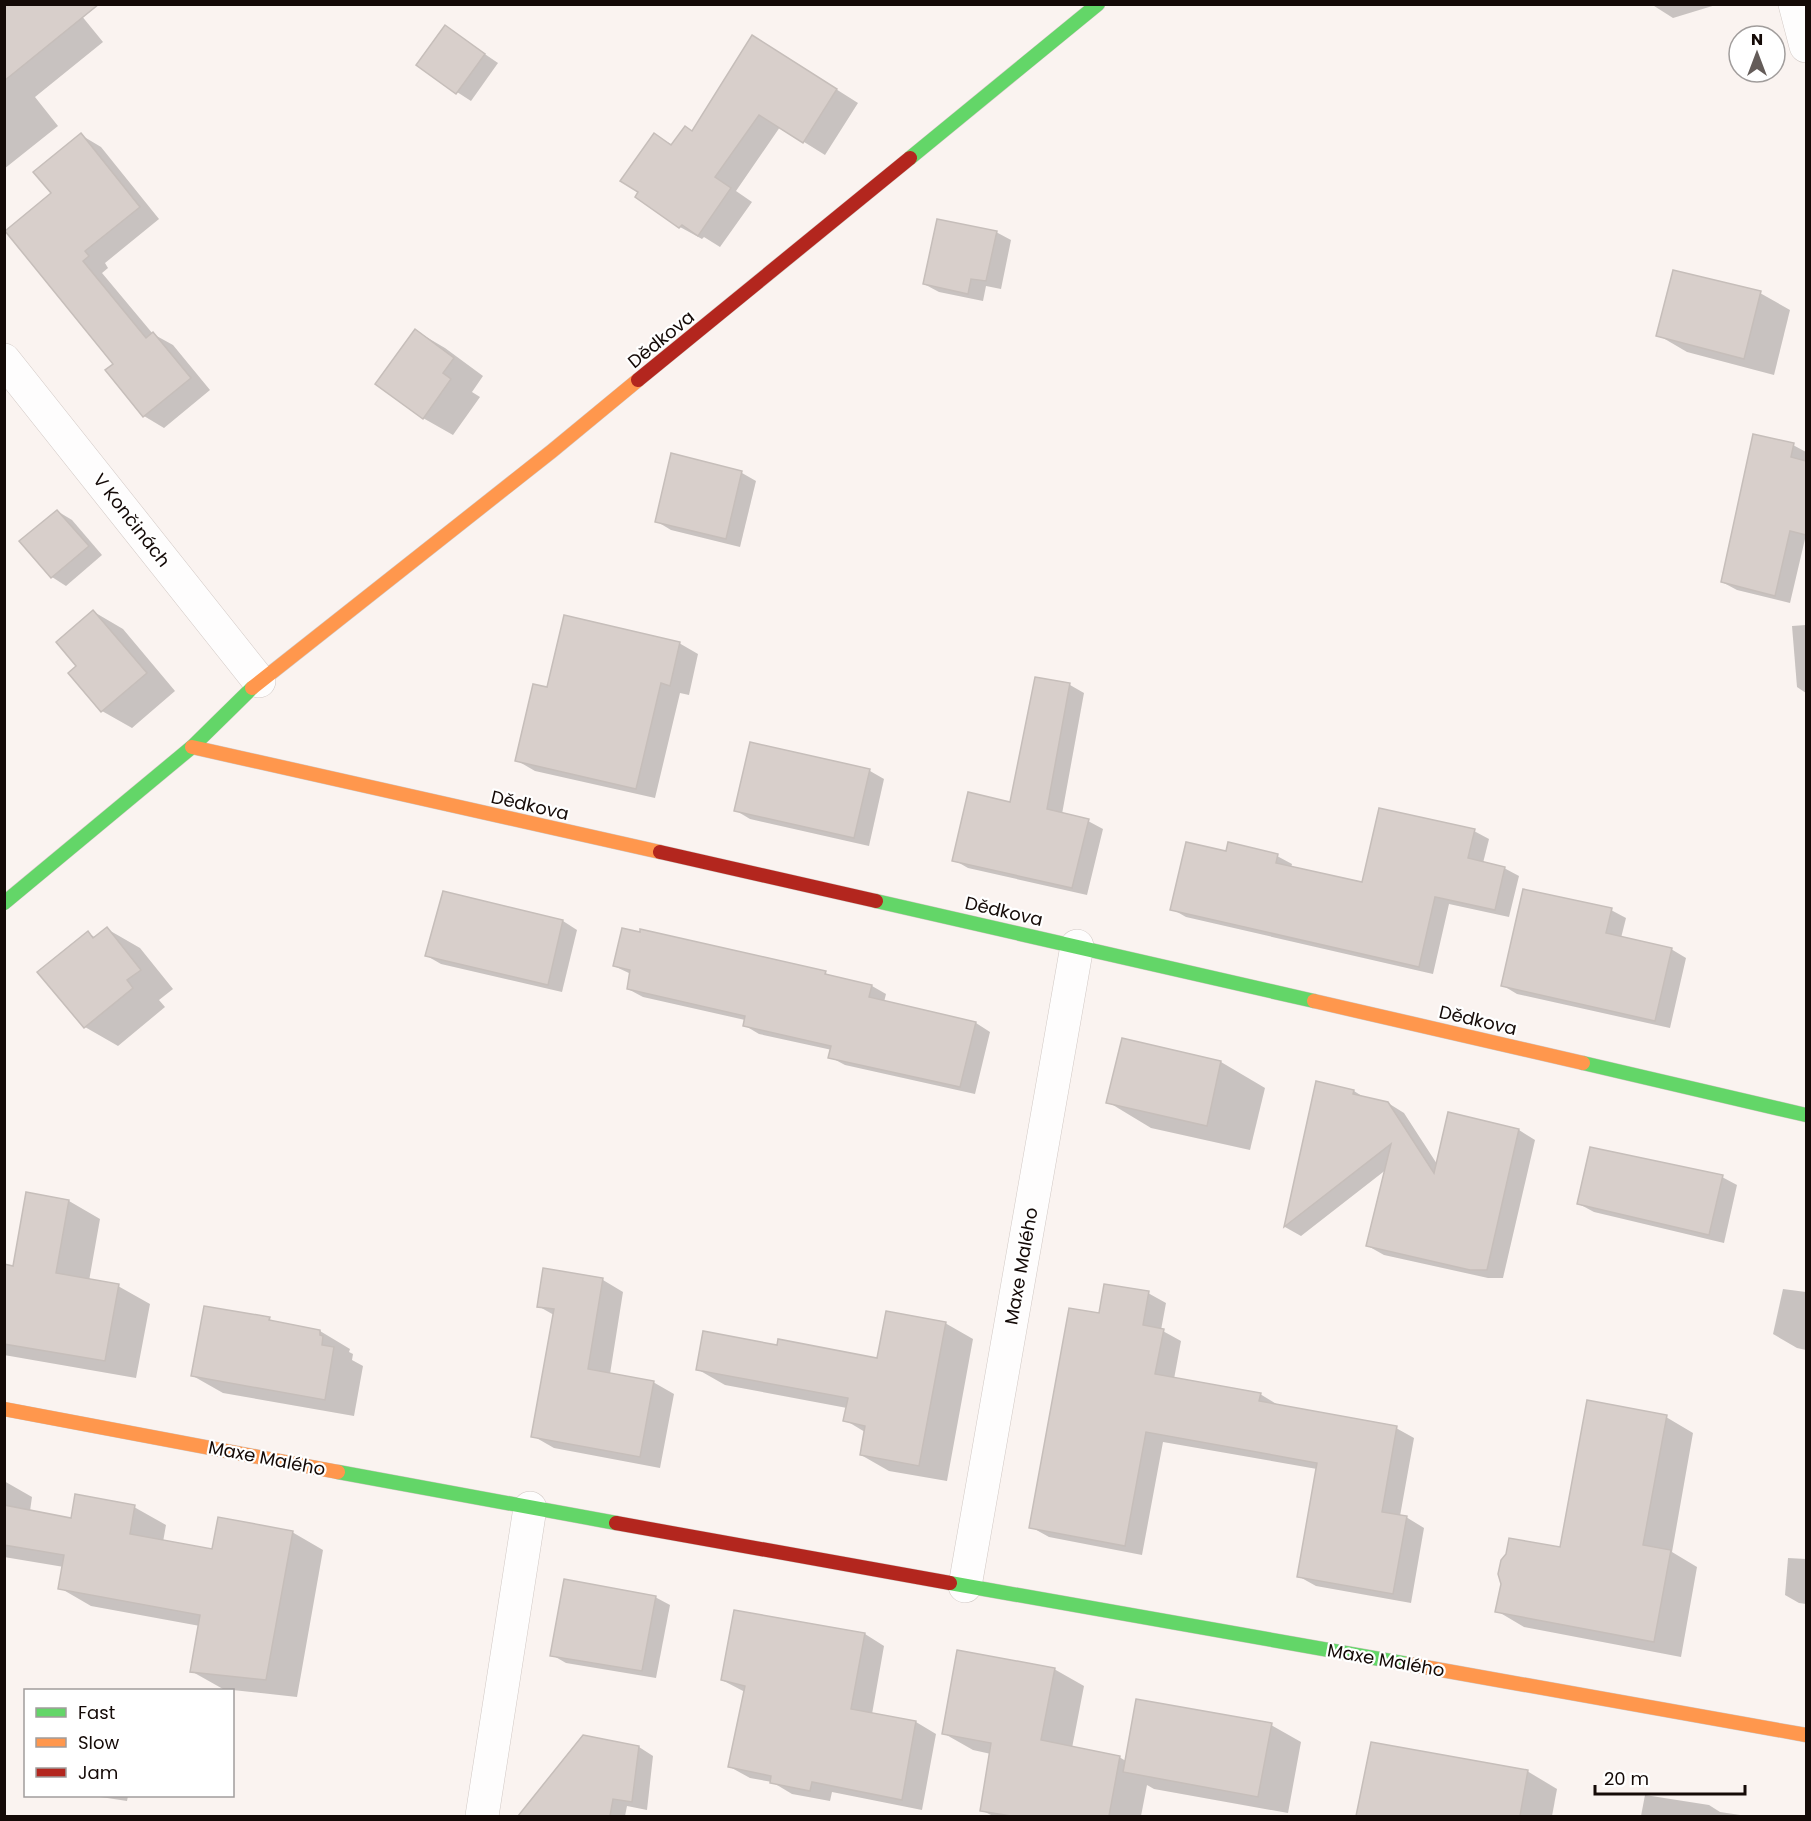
<svg xmlns="http://www.w3.org/2000/svg" width="1811" height="1821" viewBox="0 0 1811 1821" font-family="Poppins,sans-serif">
	<style>
		.shadow { fill: #0003 }
		.building { fill: #d8cfcb; stroke: #c6beba; stroke-width: 1.5 }
		.lines { fill: none; stroke-linecap: round; stroke-linejoin: round }
		.street-casing { stroke: #d1c8c4; stroke-width: 34 }
		.fast-casing { stroke: #d1c8c4; stroke-width: 15 }
		.slow-casing { stroke: #d1c8c4; stroke-width: 15 }
		.jam-casing { stroke: #d1c8c4; stroke-width: 15 }
		.street { stroke: #fefdfd; stroke-width: 33 }
		.fast { stroke: #63d668; stroke-width: 14 }
		.slow { stroke: #ff974d; stroke-width: 14 }
		.jam { stroke: #b3261e; stroke-width: 14 }
		.labels { text-anchor: middle; dominant-baseline: central; stroke-width: 4.5; stroke-linejoin: round; paint-order: stroke }
		.street-label { font-size: 18px; fill: #140a07; stroke: #fff }
	</style>
	<rect width="100%" height="100%" fill="#faf3f0"/>
	<g class="shadow">
		<path d="M4,4H72L103,42L35,97L58,126L4,169Z"/>
		<path d="M1651,4H1719L1673,18Z"/>
		<path d="M445,27L498,63L471,101L457,92Z"/>
		<path d="M774,50L858,103L825,155L780,127L736,191L752,202L720,247L704,237L702,239L680,227L640,192L654,135L673,145L693,132Z"/>
		<path d="M81,135L101,147L159,219L105,263L108,268L102,273L153,334L173,345L210,390L164,428L144,416L115,364L53,193Z"/>
		<path d="M996,232L1011,240L1001,289L986,286L983,301L939,292L924,284Z"/>
		<path d="M1760,293L1790,310L1774,375L1687,352L1658,335Z"/>
		<path d="M416,331L445,348L483,376L472,392L480,397L453,435L423,418Z"/>
		<path d="M1793,445L1806,452V539H1805L1790,603L1737,590L1722,582Z"/>
		<path d="M742,473L756,481L740,547L671,530L656,521Z"/>
		<path d="M57,511L72,520L102,555L66,586L52,577Z"/>
		<path d="M94,612L123,629L175,691L132,728L102,711L70,673L78,667Z"/>
		<path d="M1806,625V693L1797,687L1792,626Z"/>
		<path d="M679,643L698,654L689,695L680,693L655,798L535,771L516,760L548,689Z"/>
		<path d="M1070,685L1084,693L1062,814L1088,821L1103,829L1087,895L968,868L954,860L1011,804Z"/>
		<path d="M751,744L870,771L884,779L869,846L750,819L735,810Z"/>
		<path d="M1474,831L1489,839L1483,863L1504,868L1519,876L1509,917L1449,904L1433,974L1186,917L1172,909L1227,853L1277,856L1292,864L1291,868L1363,884Z"/>
		<path d="M1611,910L1626,918L1621,938L1671,949L1686,958L1670,1028L1517,994L1502,985Z"/>
		<path d="M563,921L577,930L562,992L441,964L427,956Z"/>
		<path d="M107,929L140,948L173,989L159,1000L165,1007L118,1046L85,1027L88,933L96,938Z"/>
		<path d="M614,966L825,973L833,977L872,986L886,994L884,1002L976,1023L990,1032L975,1094L845,1065L830,1057L832,1050L759,1034L744,1025L745,1020L643,997L628,989L631,974Z"/>
		<path d="M1123,1039L1221,1062L1265,1088L1250,1150L1151,1128L1108,1102Z"/>
		<path d="M1317,1083L1354,1091L1365,1098L1388,1103L1404,1113L1437,1164L1519,1130L1535,1140L1503,1278H1488L1384,1255L1368,1246L1387,1169L1301,1236L1285,1227Z"/>
		<path d="M1722,1177L1737,1185L1724,1243L1594,1212L1579,1204Z"/>
		<path d="M27,1194L69,1201L100,1219L89,1281L118,1286L150,1304L136,1378L4,1355V1266L14,1268Z"/>
		<path d="M603,1280L623,1292L610,1374L653,1382L674,1394L660,1468L554,1448L533,1436L554,1315L538,1306Z"/>
		<path d="M1783,1289L1806,1292V1350L1797,1348L1773,1334Z"/>
		<path d="M1148,1293L1166,1303L1161,1330L1181,1341L1174,1379L1260,1394L1278,1405L1396,1428L1414,1438L1400,1516L1406,1517L1424,1528L1411,1603L1316,1586L1298,1576L1317,1469L1163,1442L1142,1555L1049,1537L1031,1527L1101,1315Z"/>
		<path d="M269,1319L276,1323L320,1331L350,1349L349,1352L353,1354L352,1360L363,1366L354,1416L223,1393L193,1376Z"/>
		<path d="M945,1323L973,1339L947,1481L889,1471L861,1455L865,1432L845,1420L847,1408L725,1385L697,1369L778,1346L879,1360Z"/>
		<path d="M1666,1417L1693,1433L1672,1552L1697,1567L1681,1657L1524,1627L1497,1611L1561,1549Z"/>
		<path d="M4,1481L32,1497L30,1511L72,1520L134,1507L166,1525L163,1542L213,1551L292,1532L323,1550L297,1697L223,1689L191,1671L200,1626L91,1606L60,1588L64,1567L4,1557Z"/>
		<path d="M1788,1558L1806,1559V1604L1799,1603L1785,1595Z"/>
		<path d="M655,1597L670,1605L656,1678L566,1663L552,1655Z"/>
		<path d="M865,1634L884,1646L872,1714L916,1722L936,1734L922,1810L832,1792L830,1801L792,1794L772,1782L750,1778L730,1767L745,1692L722,1680Z"/>
		<path d="M1054,1669L1084,1686L1072,1748L1119,1757L1126,1761L1271,1725L1301,1742L1288,1813L1154,1789L1147,1785L1141,1816H993L981,1810L991,1754L973,1750L943,1733Z"/>
		<path d="M1372,1743L1527,1771L1557,1789L1552,1816H1358Z"/>
		<path d="M639,1747L653,1756L647,1810L627,1806L625,1816H522L523,1813Z"/>
		<path d="M1645,1795L1709,1805L1720,1812L1747,1816H1641Z"/>
		<path d="M94,1796H128L127,1801Z"/>
	</g>
	<g class="building">
		<path d="M4,4H99L4,81Z"/>
		<path d="M445,25L485,54L456,94L416,65Z"/>
		<path d="M752,35L837,89L803,143L759,115L715,177L731,188L698,236L682,225L679,228L635,197L638,192L620,181L654,133L671,145L685,126L692,131Z"/>
		<path d="M81,133L140,207L85,251L89,256L83,261L146,338L153,332L191,378L143,417L105,370L113,364L5,231L51,193L33,172Z"/>
		<path d="M937,219L997,231L986,281L971,279L968,294L923,284Z"/>
		<path d="M1673,270L1761,291L1744,359L1656,336Z"/>
		<path d="M415,329L454,358L443,373L451,379L423,419L375,384Z"/>
		<path d="M1753,434L1794,443L1791,457L1806,461V535L1790,531L1775,596L1721,582Z"/>
		<path d="M671,453L742,471L726,539L655,522Z"/>
		<path d="M57,510L89,546L51,578L19,541Z"/>
		<path d="M93,610L147,673L101,712L68,673L76,666L56,642Z"/>
		<path d="M564,615L680,642L670,686L661,683L636,789L515,761L533,684L547,687Z"/>
		<path d="M1035,677L1070,683L1047,809L1089,819L1072,888L952,861L968,792L1010,802Z"/>
		<path d="M750,742L870,769L854,838L734,811Z"/>
		<path d="M1379,808L1475,829L1468,858L1505,867L1495,910L1435,897L1419,967L1170,910L1186,842L1226,851L1228,842L1278,854L1276,863L1362,882Z"/>
		<path d="M1523,889L1612,908L1606,933L1672,948L1655,1021L1501,986Z"/>
		<path d="M443,891L563,920L548,985L425,956Z"/>
		<path d="M107,927L141,970L127,980L133,988L84,1028L37,972L88,931L93,938Z"/>
		<path d="M622,928L640,932V929L826,971L825,974L872,985L869,997L976,1022L960,1087L828,1058L831,1046L743,1026L745,1016L627,989L630,970L613,966Z"/>
		<path d="M1122,1038L1221,1061L1207,1126L1106,1103Z"/>
		<path d="M1316,1081L1354,1090L1353,1094L1388,1102L1434,1173L1448,1112L1519,1129L1487,1270H1470L1366,1246L1391,1144L1284,1227Z"/>
		<path d="M1590,1147L1723,1175L1709,1235L1577,1204Z"/>
		<path d="M26,1192L69,1200L56,1273L119,1284L105,1361L4,1344V1264L13,1266Z"/>
		<path d="M543,1268L603,1278L588,1369L654,1381L640,1457L531,1437L554,1309L537,1307Z"/>
		<path d="M1104,1284L1149,1291L1143,1325L1164,1329L1155,1374L1261,1393L1259,1401L1397,1426L1382,1512L1407,1516L1393,1594L1297,1577L1317,1463L1146,1432L1125,1546L1029,1528L1069,1308L1099,1313Z"/>
		<path d="M204,1306L270,1317L269,1320L320,1330V1335L323,1336L322,1345L334,1347L325,1400L191,1376Z"/>
		<path d="M886,1311L946,1322L919,1466L860,1455L865,1426L843,1421L848,1398L696,1370L703,1331L777,1345L778,1339L877,1358Z"/>
		<path d="M1587,1400L1667,1415L1643,1545L1671,1550L1654,1642L1495,1612L1501,1584L1498,1574L1501,1560L1506,1554L1509,1538L1560,1547Z"/>
		<path d="M75,1494L135,1505L130,1534L212,1549L218,1517L293,1531L266,1680L190,1672L200,1615L58,1589L64,1555L4,1545V1505L71,1518Z"/>
		<path d="M564,1579L656,1596L642,1671L550,1656Z"/>
		<path d="M734,1610L865,1633L851,1709L916,1721L902,1800L812,1782L810,1791L770,1783L771,1776L728,1767L745,1686L721,1680Z"/>
		<path d="M957,1650L1055,1668L1041,1740L1120,1756L1109,1816H1011L980,1811L991,1743L942,1734Z"/>
		<path d="M1136,1699L1272,1723L1258,1797L1123,1772Z"/>
		<path d="M583,1735L639,1746L632,1802L613,1799L610,1816H518Z"/>
		<path d="M1371,1742L1528,1770L1520,1816H1356Z"/>
	</g>
	<g class="lines">
		<g class="street-casing">
			<g id="street">
				<path d="M1795,4L1806,46"/>
				<path d="M4,360L259,681"/>
				<path d="M965,1586L1077,946"/>
				<path d="M482,1816L530,1508"/>
			</g>
		</g>
		<g class="fast-casing">
			<g id="fast">
				<path d="M910,158L1098,4"/>
				<path d="M876,901L1314,1001"/>
				<path d="M4,903L192,747L252,688"/>
				<path d="M1583,1063L1806,1115"/>
				<path d="M338,1472L616,1523"/>
				<path d="M950,1583L1408,1664"/>
			</g>
		</g>
		<g class="slow-casing">
			<g id="slow">
				<path d="M252,688L552,451L638,380"/>
				<path d="M192,747L660,852"/>
				<path d="M1314,1001L1583,1063"/>
				<path d="M4,1409L338,1472"/>
				<path d="M1408,1664L1806,1735"/>
			</g>
		</g>
		<g class="jam-casing">
			<g id="jam">
				<path d="M638,380L910,158"/>
				<path d="M660,852L876,901"/>
				<path d="M616,1523L950,1583"/>
			</g>
		</g>
		<use href="#street" class="street"/>
		<use href="#fast" class="fast"/>
		<use href="#slow" class="slow"/>
		<use href="#jam" class="jam"/>
	</g>
	<g class="labels">
		<g class="street-label">
			<text transform="translate(661 339) rotate(-39)">Dědkova</text>
			<text transform="translate(132 520) rotate(52)">V Končinách</text>
			<text transform="translate(530 805) rotate(13)">Dědkova</text>
			<text transform="translate(1004 911) rotate(13)">Dědkova</text>
			<text transform="translate(1478 1020) rotate(13)">Dědkova</text>
			<text transform="translate(1021 1266) rotate(-80)">Maxe Malého</text>
			<text transform="translate(267 1458) rotate(11)">Maxe Malého</text>
			<text transform="translate(1386 1660) rotate(10)">Maxe Malého</text>
		</g>
	</g>
	<rect width="1811" height="1821" fill="none" stroke="#140a07" stroke-width="12"/>
	<rect x="24" y="1689" width="210" height="108" fill="#ffffff" stroke="#a19d9c" stroke-width="1.5"/>
	<rect x="36" y="1708" width="30" height="9" fill="#63d668" stroke="#a19d9c" stroke-width="1.5"/>
	<text x="78" y="1719" font-size="18" fill="#140a07">Fast</text>
	<rect x="36" y="1738" width="30" height="9" fill="#ff974d" stroke="#a19d9c" stroke-width="1.5"/>
	<text x="78" y="1749" font-size="18" fill="#140a07">Slow</text>
	<rect x="36" y="1768" width="30" height="9" fill="#b3261e" stroke="#a19d9c" stroke-width="1.5"/>
	<text x="78" y="1779" font-size="18" fill="#140a07">Jam</text>
	<g transform="translate(1757 54)"><circle r="28" fill="#ffffff" stroke="#a19d9c" stroke-width="1.5"/>
	<path d="M0-4.5L10 22L0 15L-10 22Z" fill="#645c59"/>
	<text y="-9" font-size="16" font-weight="bold" text-anchor="middle" fill="#140a07">N</text>
	</g>
	<path d="M1595 1785v9h150v-9" fill="none" stroke="#140a07" stroke-width="3"/>
	<text x="1604" y="1785" font-size="18" fill="#140a07" stroke="#ffffff" stroke-width="4.5" paint-order="stroke">20 m</text>
</svg>
